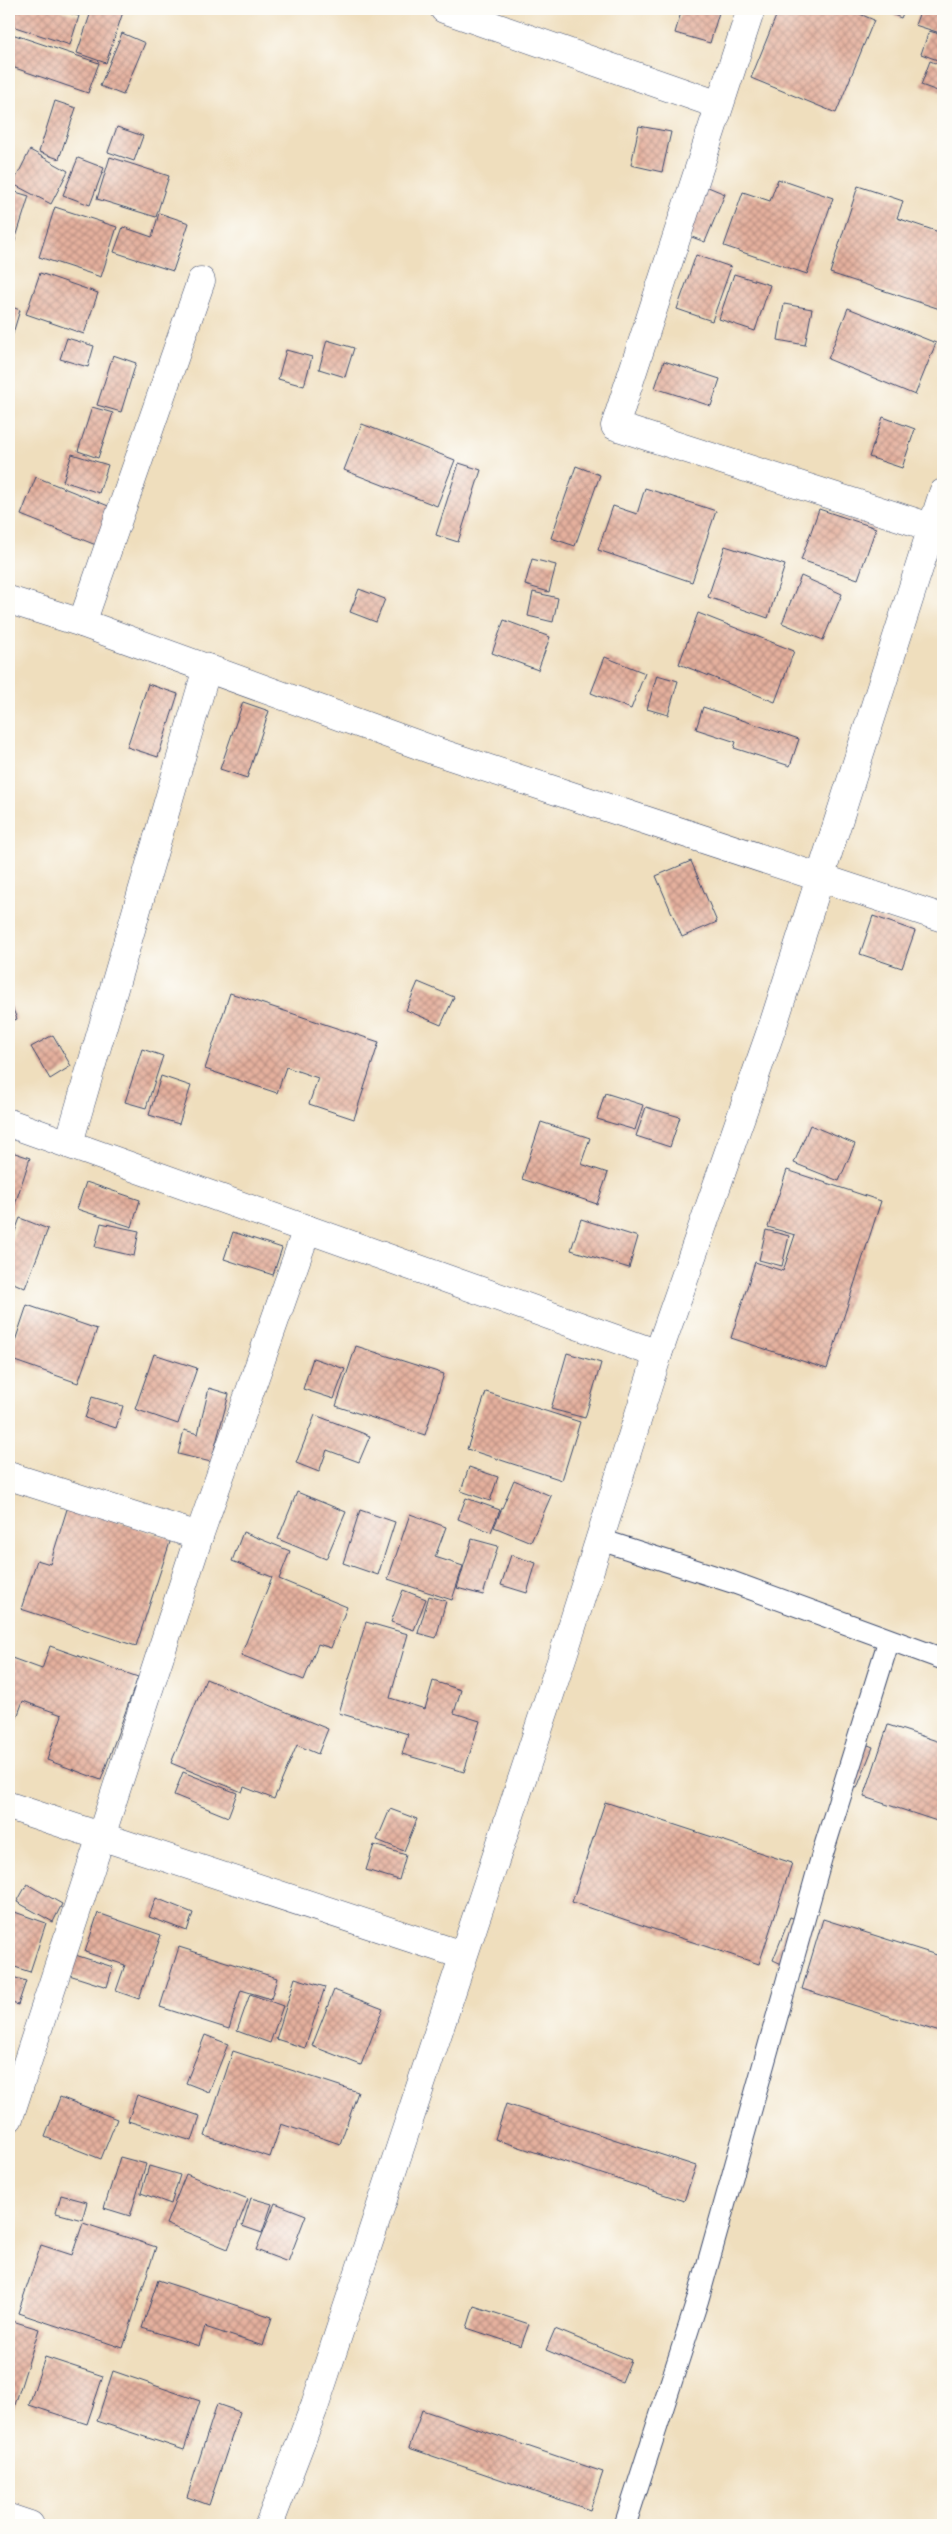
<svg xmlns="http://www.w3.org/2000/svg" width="952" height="2534" viewBox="0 0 952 2534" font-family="'Gochi Hand',sans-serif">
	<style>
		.building { fill: url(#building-cross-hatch) }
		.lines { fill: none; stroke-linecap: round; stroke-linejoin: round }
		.service-casing { stroke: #3b496c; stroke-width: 23 }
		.minor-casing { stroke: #3b496c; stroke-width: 29 }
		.tertiary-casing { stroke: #3b496c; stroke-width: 29 }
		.service { stroke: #fff; stroke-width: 21 }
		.minor { stroke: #fff; stroke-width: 28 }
		.tertiary { stroke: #fff; stroke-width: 28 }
	</style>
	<defs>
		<pattern id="building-cross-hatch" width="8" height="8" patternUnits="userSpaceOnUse" patternTransform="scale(1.25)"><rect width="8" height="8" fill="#e5b09d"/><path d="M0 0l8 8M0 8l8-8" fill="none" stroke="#b99083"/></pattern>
	</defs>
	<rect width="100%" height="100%" fill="#fdfcf7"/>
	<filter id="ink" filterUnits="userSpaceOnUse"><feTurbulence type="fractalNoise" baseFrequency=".02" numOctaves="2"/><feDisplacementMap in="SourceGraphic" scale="10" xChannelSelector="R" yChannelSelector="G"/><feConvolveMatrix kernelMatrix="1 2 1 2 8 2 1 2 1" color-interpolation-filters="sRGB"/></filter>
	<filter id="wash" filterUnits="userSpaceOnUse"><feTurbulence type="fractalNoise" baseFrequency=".0096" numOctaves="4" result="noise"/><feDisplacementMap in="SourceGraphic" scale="20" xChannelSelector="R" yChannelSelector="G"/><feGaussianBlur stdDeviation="1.12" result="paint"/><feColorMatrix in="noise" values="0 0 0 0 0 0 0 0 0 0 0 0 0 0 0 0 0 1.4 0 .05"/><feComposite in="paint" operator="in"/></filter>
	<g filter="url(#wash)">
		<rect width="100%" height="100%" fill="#efdebd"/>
		<g id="blocks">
			<g class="building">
				<path d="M9,9H56L79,16L70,45L9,25Z"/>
				<path d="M92,9H124L106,63L77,53Z"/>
				<path d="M682,9H720L710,43L675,33Z"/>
				<path d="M779,9H848L874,20L836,113L751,78Z"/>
				<path d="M878,9H905L901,18Z"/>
				<path d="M921,9H943V34L915,25Z"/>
				<path d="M929,31L943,35V62L921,54Z"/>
				<path d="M9,33L99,63L88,93L9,66Z"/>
				<path d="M122,33L145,43L123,95L100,86Z"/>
				<path d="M930,61L943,66V93L921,85Z"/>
				<path d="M55,101L76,108L59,159L39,152Z"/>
				<path d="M639,126L671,132L662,172L631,165Z"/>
				<path d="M117,127L143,136L134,161L108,152Z"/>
				<path d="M30,150L68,171L51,204L13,184Z"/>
				<path d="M110,157L169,176L156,217L97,199Z"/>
				<path d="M78,158L104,168L90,205L63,195Z"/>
				<path d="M778,179L833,198L807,274L724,246L743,192L770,201Z"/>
				<path d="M696,182L725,194L705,242L676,231Z"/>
				<path d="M858,186L903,201L897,218L939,232L943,220V310L830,273Z"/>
				<path d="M9,190L29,196L14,244L9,243Z"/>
				<path d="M55,207L117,227L101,277L39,257Z"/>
				<path d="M159,213L189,223L173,271L114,252L123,227L152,237Z"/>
				<path d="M696,255L731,267L712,321L677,309Z"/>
				<path d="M40,273L98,293L84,334L26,314Z"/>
				<path d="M734,274L770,285L755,331L719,319Z"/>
				<path d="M784,304L812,309L805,345L778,340Z"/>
				<path d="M9,306L20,310L11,340L9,339Z"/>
				<path d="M848,308L936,343L915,395L828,359Z"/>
				<path d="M67,338L94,346L88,367L60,359Z"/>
				<path d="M327,340L354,348L345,377L319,369Z"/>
				<path d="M286,350L312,357L304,386L278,379Z"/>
				<path d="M113,355L136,363L121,412L97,405Z"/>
				<path d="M664,361L720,379L711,406L655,388Z"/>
				<path d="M92,407L113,413L98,458L78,451Z"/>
				<path d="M883,417L915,429L902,468L869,457Z"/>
				<path d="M362,424L455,460L437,506L344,470Z"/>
				<path d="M72,454L108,465L99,493L63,481Z"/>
				<path d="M459,463L481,470L458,542L436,535Z"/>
				<path d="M576,466L600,475L575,546L551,538Z"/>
				<path d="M36,477L111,507L96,545L21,515Z"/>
				<path d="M645,488L716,511L692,582L598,550L613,506L637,514Z"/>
				<path d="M819,509L876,528L858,579L801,560Z"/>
				<path d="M725,546L785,565L768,618L708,597Z"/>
				<path d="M532,559L556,565L549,592L525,585Z"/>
				<path d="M801,576L842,594L823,640L782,623Z"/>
				<path d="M359,589L385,599L376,622L350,612Z"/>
				<path d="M533,592L558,598L553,622L528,616Z"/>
				<path d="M698,613L794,651L775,702L679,664Z"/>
				<path d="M504,620L550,637L538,670L492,653Z"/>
				<path d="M605,657L645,673L631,709L591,693Z"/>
				<path d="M657,675L678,681L668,715L647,709Z"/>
				<path d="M148,684L178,694L158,757L127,747Z"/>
				<path d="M243,702L269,711L247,778L220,769Z"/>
				<path d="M703,707L799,739L790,766L734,748L736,742L696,729Z"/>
				<path d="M691,861L717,922L682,937L656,876Z"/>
				<path d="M873,916L915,931L902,968L860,954Z"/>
				<path d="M418,982L454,997L441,1025L406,1010Z"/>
				<path d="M230,993L379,1042L354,1119L309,1104L318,1078L286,1067L277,1093L205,1069Z"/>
				<path d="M9,1000L17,1019L9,1022Z"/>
				<path d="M53,1035L71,1066L50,1079L31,1047Z"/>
				<path d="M142,1049L163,1056L146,1108L125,1102Z"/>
				<path d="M161,1076L191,1086L179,1124L149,1115Z"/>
				<path d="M605,1093L643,1105L635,1130L597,1119Z"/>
				<path d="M646,1107L680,1117L670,1147L636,1136Z"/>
				<path d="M541,1122L590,1138L581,1164L608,1173L597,1204L522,1179Z"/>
				<path d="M810,1125L855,1144L839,1181L794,1163Z"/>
				<path d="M9,1151L30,1158L9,1223Z"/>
				<path d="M787,1170L881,1201L827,1369L731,1338L755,1262L783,1271L795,1235L768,1227Z"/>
				<path d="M86,1182L140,1200L132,1227L77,1209Z"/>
				<path d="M20,1218L48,1229L25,1288L9,1281V1247Z"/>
				<path d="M581,1219L638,1237L629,1268L571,1250Z"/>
				<path d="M101,1223L139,1231L134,1256L95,1247Z"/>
				<path d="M766,1230L789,1236L782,1266L759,1260Z"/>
				<path d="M233,1232L282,1248L273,1275L224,1259Z"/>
				<path d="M27,1305L97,1329L78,1383L9,1359Z"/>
				<path d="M356,1346L444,1374L425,1435L336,1406Z"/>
				<path d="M567,1353L601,1363L585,1418L551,1409Z"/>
				<path d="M154,1354L197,1368L178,1424L135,1409Z"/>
				<path d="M313,1358L345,1369L334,1399L303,1389Z"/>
				<path d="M209,1388L229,1394L211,1462L178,1454L184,1430L198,1434Z"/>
				<path d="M486,1392L580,1422L562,1480L467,1449Z"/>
				<path d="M92,1397L123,1406L116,1428L85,1418Z"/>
				<path d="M315,1415L370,1436L359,1462L327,1450L319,1472L296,1463Z"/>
				<path d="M469,1467L498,1477L490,1501L461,1491Z"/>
				<path d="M514,1480L551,1496L531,1542L494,1527Z"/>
				<path d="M297,1492L346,1512L326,1559L278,1539Z"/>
				<path d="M466,1498L500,1510L491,1532L458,1519Z"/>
				<path d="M68,1506L171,1539L136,1646L21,1609L37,1560L50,1564Z"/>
				<path d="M360,1510L395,1522L378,1575L343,1563Z"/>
				<path d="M410,1514L446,1527L435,1557L463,1566L452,1600L388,1579Z"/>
				<path d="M243,1532L290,1551L279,1579L347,1607L331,1648L318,1644L304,1680L241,1655L272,1577L232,1561Z"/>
				<path d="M472,1539L498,1546L483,1595L457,1588Z"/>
				<path d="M511,1555L536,1563L527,1593L501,1585Z"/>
				<path d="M403,1590L426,1599L414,1630L391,1622Z"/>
				<path d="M429,1596L446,1601L436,1638L418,1633Z"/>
				<path d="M366,1622L408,1634L390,1698L425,1709L433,1681L461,1690L454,1713L480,1721L464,1772L402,1754L408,1734L339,1713Z"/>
				<path d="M50,1646L138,1677L101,1780L47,1760L62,1715L23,1701L9,1739V1657L42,1669Z"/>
				<path d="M206,1679L328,1729L318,1754L297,1745L274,1799L244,1787L242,1792L171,1763Z"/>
				<path d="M888,1725L943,1743V1823L864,1797Z"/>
				<path d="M853,1739L873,1747L857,1788L837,1780Z"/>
				<path d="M183,1772L237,1793L228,1817L174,1795Z"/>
				<path d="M605,1802L792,1863L759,1964L572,1902Z"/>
				<path d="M390,1809L417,1819L404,1851L377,1840Z"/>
				<path d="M374,1845L406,1855L399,1880L366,1870Z"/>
				<path d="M27,1884L62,1904L53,1922L17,1902Z"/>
				<path d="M156,1898L193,1913L187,1931L149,1917Z"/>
				<path d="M9,1910L46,1923L30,1972L9,1965Z"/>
				<path d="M98,1913L161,1935L139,1999L116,1991L125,1965L85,1952Z"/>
				<path d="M790,1917L814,1926L797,1971L773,1960Z"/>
				<path d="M823,1919L943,1957V2033L802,1989Z"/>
				<path d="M179,1947L277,1978L271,1999L241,1990L229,2029L160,2007Z"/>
				<path d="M72,1954L113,1967L107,1987L66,1974Z"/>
				<path d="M9,1976L26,1981L18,2005L9,2002Z"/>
				<path d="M295,1978L325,1987L305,2048L276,2039Z"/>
				<path d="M334,1990L383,2009L361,2065L312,2046Z"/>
				<path d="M250,1994L283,2006L270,2043L237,2031Z"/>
				<path d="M205,2035L228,2044L209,2092L186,2083Z"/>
				<path d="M233,2051L358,2092L340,2144L281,2124L270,2157L205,2136Z"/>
				<path d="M137,2095L200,2116L192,2141L128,2121Z"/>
				<path d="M60,2097L117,2119L101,2159L45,2137Z"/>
				<path d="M506,2104L696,2166L684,2201L495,2139Z"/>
				<path d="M120,2157L146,2164L130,2216L104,2208Z"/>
				<path d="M149,2166L180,2175L171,2204L141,2193Z"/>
				<path d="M186,2174L248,2199L228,2249L166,2224Z"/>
				<path d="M61,2195L87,2202L82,2220L56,2213Z"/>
				<path d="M251,2198L272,2204L262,2233L242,2226Z"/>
				<path d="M275,2203L306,2215L288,2262L256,2250Z"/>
				<path d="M83,2223L156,2247L123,2348L18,2313L41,2245L72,2255Z"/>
				<path d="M158,2280L272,2317L263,2346L205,2327L199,2346L142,2328Z"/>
				<path d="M474,2306L529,2324L521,2346L467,2328Z"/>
				<path d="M9,2320L39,2329L14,2408L9,2406Z"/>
				<path d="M555,2329L631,2360L622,2382L546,2350Z"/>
				<path d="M45,2357L103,2376L87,2424L29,2405Z"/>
				<path d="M113,2371L200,2401L184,2450L97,2421Z"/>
				<path d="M217,2404L240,2412L209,2505L187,2497Z"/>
				<path d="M422,2410L603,2472L590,2510L409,2448Z"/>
			</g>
		</g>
	</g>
	<g filter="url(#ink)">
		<use href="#blocks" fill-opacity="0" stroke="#3b496c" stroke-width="1"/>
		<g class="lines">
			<g class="service-casing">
				<g id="service">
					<path d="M598,1539L732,1582L943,1659"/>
					<path d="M625,2525L698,2299L823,1852L889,1640"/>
				</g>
			</g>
			<g class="minor-casing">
				<g id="minor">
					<path d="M444,9L719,105"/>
					<path d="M751,9L615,426L943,531"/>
					<path d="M9,600L82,623L438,752L943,918"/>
					<path d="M82,623L201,281"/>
					<path d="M9,1123L658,1354"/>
					<path d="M69,1143L207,668"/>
					<path d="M9,1476L199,1536"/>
					<path d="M9,1806L462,1955"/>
					<path d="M9,2118L199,1536L307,1229"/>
					<path d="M269,2525L315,2405L564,1652L658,1354L774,1022L943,493"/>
				</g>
			</g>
			<g class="tertiary-casing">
				<path id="tertiary" d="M9,2518L30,2525"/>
			</g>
			<use href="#service" class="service"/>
			<use href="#minor" class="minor"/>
			<use href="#tertiary" class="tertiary"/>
		</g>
	</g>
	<rect width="952" height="2534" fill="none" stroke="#fdfcf7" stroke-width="30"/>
</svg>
